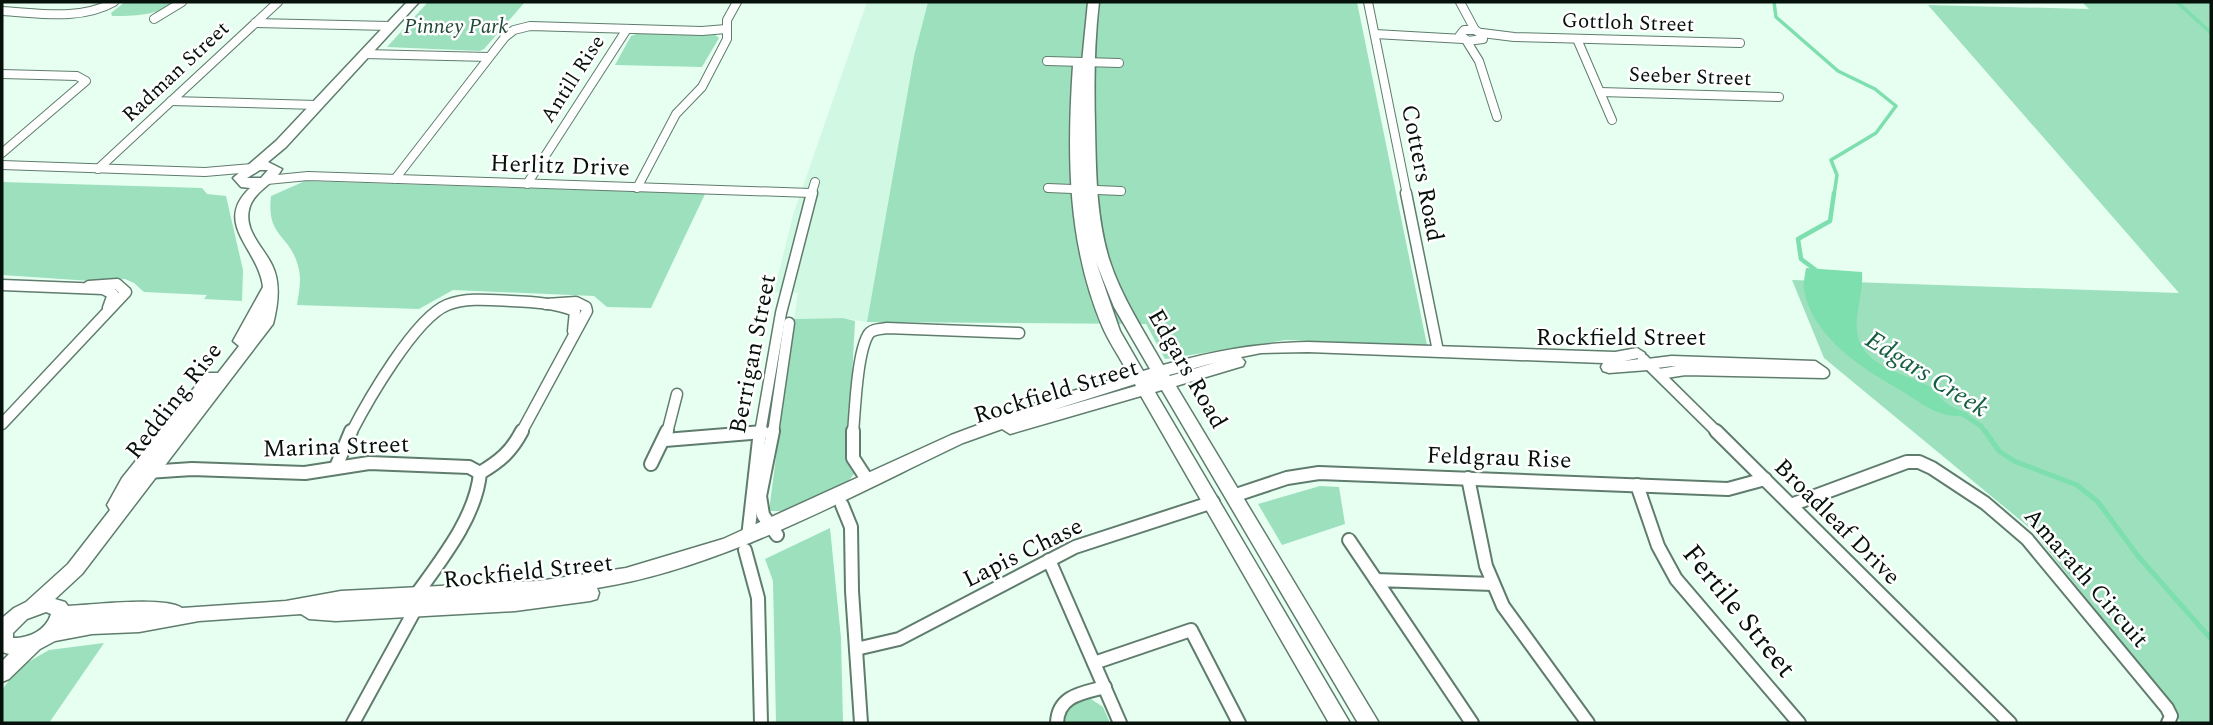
<svg xmlns="http://www.w3.org/2000/svg" width="2213" height="725" viewBox="0 0 2213 725" font-family="Spectral,serif">
	<style>
		.built { fill: #d1f8e3 }
		.green { fill: #9de0bd }
		.water { fill: #7ddeae }
		.lines { fill: none; stroke-linecap: round; stroke-linejoin: round }
		.stream-far2 { stroke: #7ddeae; stroke-width: 3.5 }
		.stream-far1 { stroke: #7ddeae; stroke-width: 4.5 }
		.stream { stroke: #7ddeae; stroke-width: 5 }
		.street-far2-casing { stroke: #607c6d; stroke-width: 10 }
		.street-far1-casing { stroke: #607c6d; stroke-width: 13 }
		.street-casing { stroke: #607c6d; stroke-width: 16 }
		.secondary-casing { stroke: #607c6d; stroke-width: 3 }
		.street-far2 { stroke: #fff; stroke-width: 8 }
		.street-far1 { stroke: #fff; stroke-width: 10 }
		.street { stroke: #fff; stroke-width: 12 }
		.secondary { fill: #fff; fill-rule: evenodd }
		.labels { text-anchor: middle; dominant-baseline: central; stroke-width: 5; stroke-linejoin: round; paint-order: stroke }
		.far-street-label { font-size: 21px; fill: #07110b; stroke: #fff }
		.far-park-label { font-size: 21px; font-style: italic; fill: #1f4835; stroke: #fff }
		.street-label { font-size: 24px; fill: #07110b; stroke: #fff }
		.water-label { font-size: 26px; font-style: italic; fill: #135e40; stroke: #fff }
		.near-street-label { font-size: 28px; fill: #07110b; stroke: #fff }
	</style>
	<rect width="100%" height="100%" fill="#e6fff1"/>
	<path class="built" d="M867,2H928L914,56L867,322L843,318L794,319L798,293L774,292L793,215Z"/>
	<g class="green">
		<path d="M125,2H175C157,16 133,16 112,16L111,13Z"/>
		<path d="M428,2H525L484,49L480,51L387,47Z"/>
		<path d="M928,2H1357L1427,345L1286,340L1165,359L1146,324L867,322L914,56Z"/>
		<path d="M2082,2H2211V723H2181L2169,702L2031,529L1824,358L1792,280L2179,293L1928,5L2089,9Z"/>
		<path d="M639,33L714,34L719,38L702,67L615,65L631,36Z"/>
		<path d="M305,181L705,194L651,308L607,307L594,296L453,290L419,309L297,305C299,292 302,279 298,266C290,234 266,238 271,196Z"/>
		<path d="M2,182L202,188L207,194L226,196L243,270L242,301L204,299L207,295L144,292L134,283L125,279L91,281L2,275Z"/>
		<path d="M843,318L855,321L848,451L849,466L854,474L846,484L790,511H769L794,319Z"/>
		<path d="M1320,486L1339,487L1345,524L1282,545L1258,504Z"/>
		<path d="M830,528L841,638L843,723H776L773,581L765,559Z"/>
		<path d="M104,643L49,723H2V690L18,668L49,650Z"/>
		<path d="M1091,699L1103,707L1110,723H1065L1064,713L1067,706Z"/>
	</g>
	<path class="water" d="M1806,268L1862,272C1864,294 1853,315 1858,337C1866,368 1907,374 1931,387C1937,391 1940,399 1946,403C1953,408 1962,411 1970,414C1943,422 1923,404 1902,391C1863,369 1813,338 1804,290C1803,284 1805,275 1806,268Z"/>
	<g class="lines">
		<g class="stream-far2">
			<path d="M1774,2L1776,17L1838,71L1875,89L1896,106L1876,133L1831,160L1837,175L1834,195"/>
			<path d="M2177,2L2211,33"/>
		</g>
		<g class="stream-far1">
			<path d="M1817,271L1801,259L1798,239L1830,221L1834,193"/>
			<path d="M1961,413L1981,426L1986,433"/>
		</g>
		<path class="stream" d="M1985,431L1999,451L2014,461L2077,485L2098,502L2138,556L2211,639"/>
		<g class="street-far2-casing">
			<g id="street-far2">
				<path d="M1368,2L1407,195"/>
				<path d="M1460,2L1475,30"/>
				<path d="M2,11C39,13 80,21 114,2"/>
				<path d="M154,19L182,2"/>
				<path d="M255,23L390,26"/>
				<path d="M1464,30H1475L1483,35V39L1468,41L1460,35Z"/>
				<path d="M1482,33L1514,37L1740,43"/>
				<path d="M1375,34L1463,39"/>
				<path d="M1577,39L1612,120"/>
				<path d="M1466,40L1479,61L1497,117"/>
				<path d="M364,54L489,57"/>
				<path d="M1047,61L1119,63"/>
				<path d="M2,74L77,76L86,81L2,153"/>
				<path d="M1600,92L1779,97"/>
				<path d="M171,101L317,105"/>
				<path d="M2,165L205,172L252,168"/>
				<path d="M98,169L278,2"/>
				<path d="M395,179L505,37L514,30L530,26L702,31L726,29"/>
				<path d="M267,180L308,176L811,193"/>
				<path d="M527,184L627,29"/>
				<path d="M637,188L676,114L702,87L727,39V20L737,2"/>
				<path d="M1048,188L1121,191"/>
				<path d="M811,195L815,182"/>
			</g>
		</g>
		<g class="street-far1-casing">
			<g id="street-far1">
				<path d="M1406,193L1438,351"/>
				<path d="M2,285L103,289L113,294L108,308"/>
				<path d="M1643,359L1718,433"/>
				<path d="M1648,364L1672,361L1814,366L1824,373L1685,370L1659,374"/>
				<path d="M2,424L126,292L117,284L89,286"/>
				<path d="M351,433C367,402 415,318 447,305C466,297 492,300 511,301C533,302 555,303 575,311L573,331"/>
				<path d="M521,433L587,311L586,307L576,302L546,304"/>
				<path d="M667,433L677,394"/>
				<path d="M751,433L763,432"/>
				<path d="M760,433L781,313L812,193"/>
				<path d="M773,433L789,323"/>
				<path d="M853,433C855,410 857,354 868,335C871,329 880,329 887,328L1019,333"/>
			</g>
		</g>
		<g class="street-casing">
			<g id="street">
				<path d="M773,431L760,496L763,515L777,535"/>
				<path d="M853,431V458L868,481"/>
				<path d="M1716,431L2010,723"/>
				<path d="M665,440L763,432"/>
				<path d="M651,464L667,431"/>
				<path d="M336,467L351,431"/>
				<path d="M147,472L192,469L305,473L369,463L469,467L480,473"/>
				<path d="M1468,478L1486,566L1503,606L1588,723"/>
				<path d="M1637,485L1658,546L1676,579L1799,723"/>
				<path d="M1233,496L1287,478L1319,473L1728,489L1765,479"/>
				<path d="M842,505L851,527L852,591L861,723"/>
				<path d="M1791,505L1907,462H1919L1932,468L1985,503L2027,539L2167,708L2171,716L2168,723"/>
				<path d="M748,537L760,431"/>
				<path d="M1349,540L1376,580"/>
				<path d="M745,550L758,598L761,723"/>
				<path d="M1049,560L1120,723"/>
				<path d="M416,595C441,560 476,517 480,473C500,461 511,452 522,431"/>
				<path d="M856,649L899,639L1075,547L1213,502"/>
				<path d="M1094,663L1191,630L1239,723"/>
				<path d="M353,723L416,608"/>
				<path d="M1057,723C1058,695 1083,693 1105,687"/>
				<path d="M1472,723L1376,580L1493,584"/>
			</g>
		</g>
		<g class="secondary-casing">
			<path id="secondary" d="M407,2H419L286,147L268,162L282,169C274,184 256,190 250,206C242,230 263,246 272,265C281,283 278,305 273,324L82,574L55,599L65,602L68,606C93,605 164,596 182,608L286,601L341,591L538,581L626,568L723,539L951,435L1055,396L1129,375C1121,359 1110,344 1103,328C1067,244 1067,155 1073,65L1082,62L1088,2H1099C1094,44 1094,84 1095,126C1096,172 1096,215 1109,259C1121,297 1144,331 1163,365C1214,351 1256,343 1308,342L1615,352L1637,348L1645,353L1643,357L1624,361L1648,358L1656,364L1648,370L1609,373L1603,371L1601,367L1603,363L1308,352L1261,353L1241,357L1245,362L1243,366L1176,386L1379,723H1358L1162,390L1155,392L1350,723H1329L1141,396L1010,434L1002,429L963,443C849,497 721,569 597,588L599,593L597,599L590,601L515,611L336,621L309,619L301,614L199,621L139,632L92,634L55,641L40,649L9,679L2,682V661L9,654L2,652V618L14,608L26,602L68,564L110,510L107,505L122,478L206,373H218L239,346L233,341L263,287C259,249 212,224 250,188L241,187L233,178L276,141ZM260,170H268L261,178H247ZM1096,262L1114,307L1150,369L1143,371L1120,331ZM1217,362L1170,376L1169,375ZM1135,384L1136,386L1053,410ZM46,612L51,614C46,630 30,638 13,638V633L27,619Z"/>
		</g>
		<use href="#street-far2" class="street-far2"/>
		<use href="#street-far1" class="street-far1"/>
		<use href="#street" class="street"/>
		<use href="#secondary" class="secondary"/>
	</g>
	<g class="labels">
		<g class="far-street-label">
			<text transform="translate(1628 23) rotate(2)">Gottloh Street</text>
			<text transform="translate(176 72) rotate(-43)">Radman Street</text>
			<text transform="translate(1690 77) rotate(2)">Seeber Street</text>
			<text transform="translate(573 79) rotate(-57)">Antill Rise</text>
		</g>
		<g class="far-park-label">
			<text x="456" y="27">Pinney Park</text>
		</g>
		<g class="street-label">
			<text transform="translate(560 166) rotate(2)">Herlitz Drive</text>
			<text transform="translate(1422 173) rotate(79)">Cotters Road</text>
			<text x="1621" y="338">Rockfield Street</text>
			<text transform="translate(753 354) rotate(-79)">Berrigan Street</text>
			<text transform="translate(1187 369) rotate(60)">Edgars Road</text>
			<text transform="translate(1056 392) rotate(-17)">Rockfield Street</text>
			<text transform="translate(174 401) rotate(-52)">Redding Rise</text>
			<text transform="translate(336 447) rotate(-2)">Marina Street</text>
			<text transform="translate(1499 458) rotate(2)">Feldgrau Rise</text>
			<text transform="translate(1837 522) rotate(45)">Broadleaf Drive</text>
			<text transform="translate(1023 553) rotate(-26)">Lapis Chase</text>
			<text transform="translate(528 572) rotate(-6)">Rockfield Street</text>
			<text transform="translate(2086 578) rotate(49)">Amarath Circuit</text>
		</g>
		<g class="water-label">
			<text transform="translate(1927 374) rotate(32)">Edgars Creek</text>
		</g>
		<g class="near-street-label">
			<text transform="translate(1739 611) rotate(51)">Fertile Street</text>
		</g>
	</g>
	<rect width="2213" height="725" fill="none" stroke="#07110b" stroke-width="7"/>
</svg>
